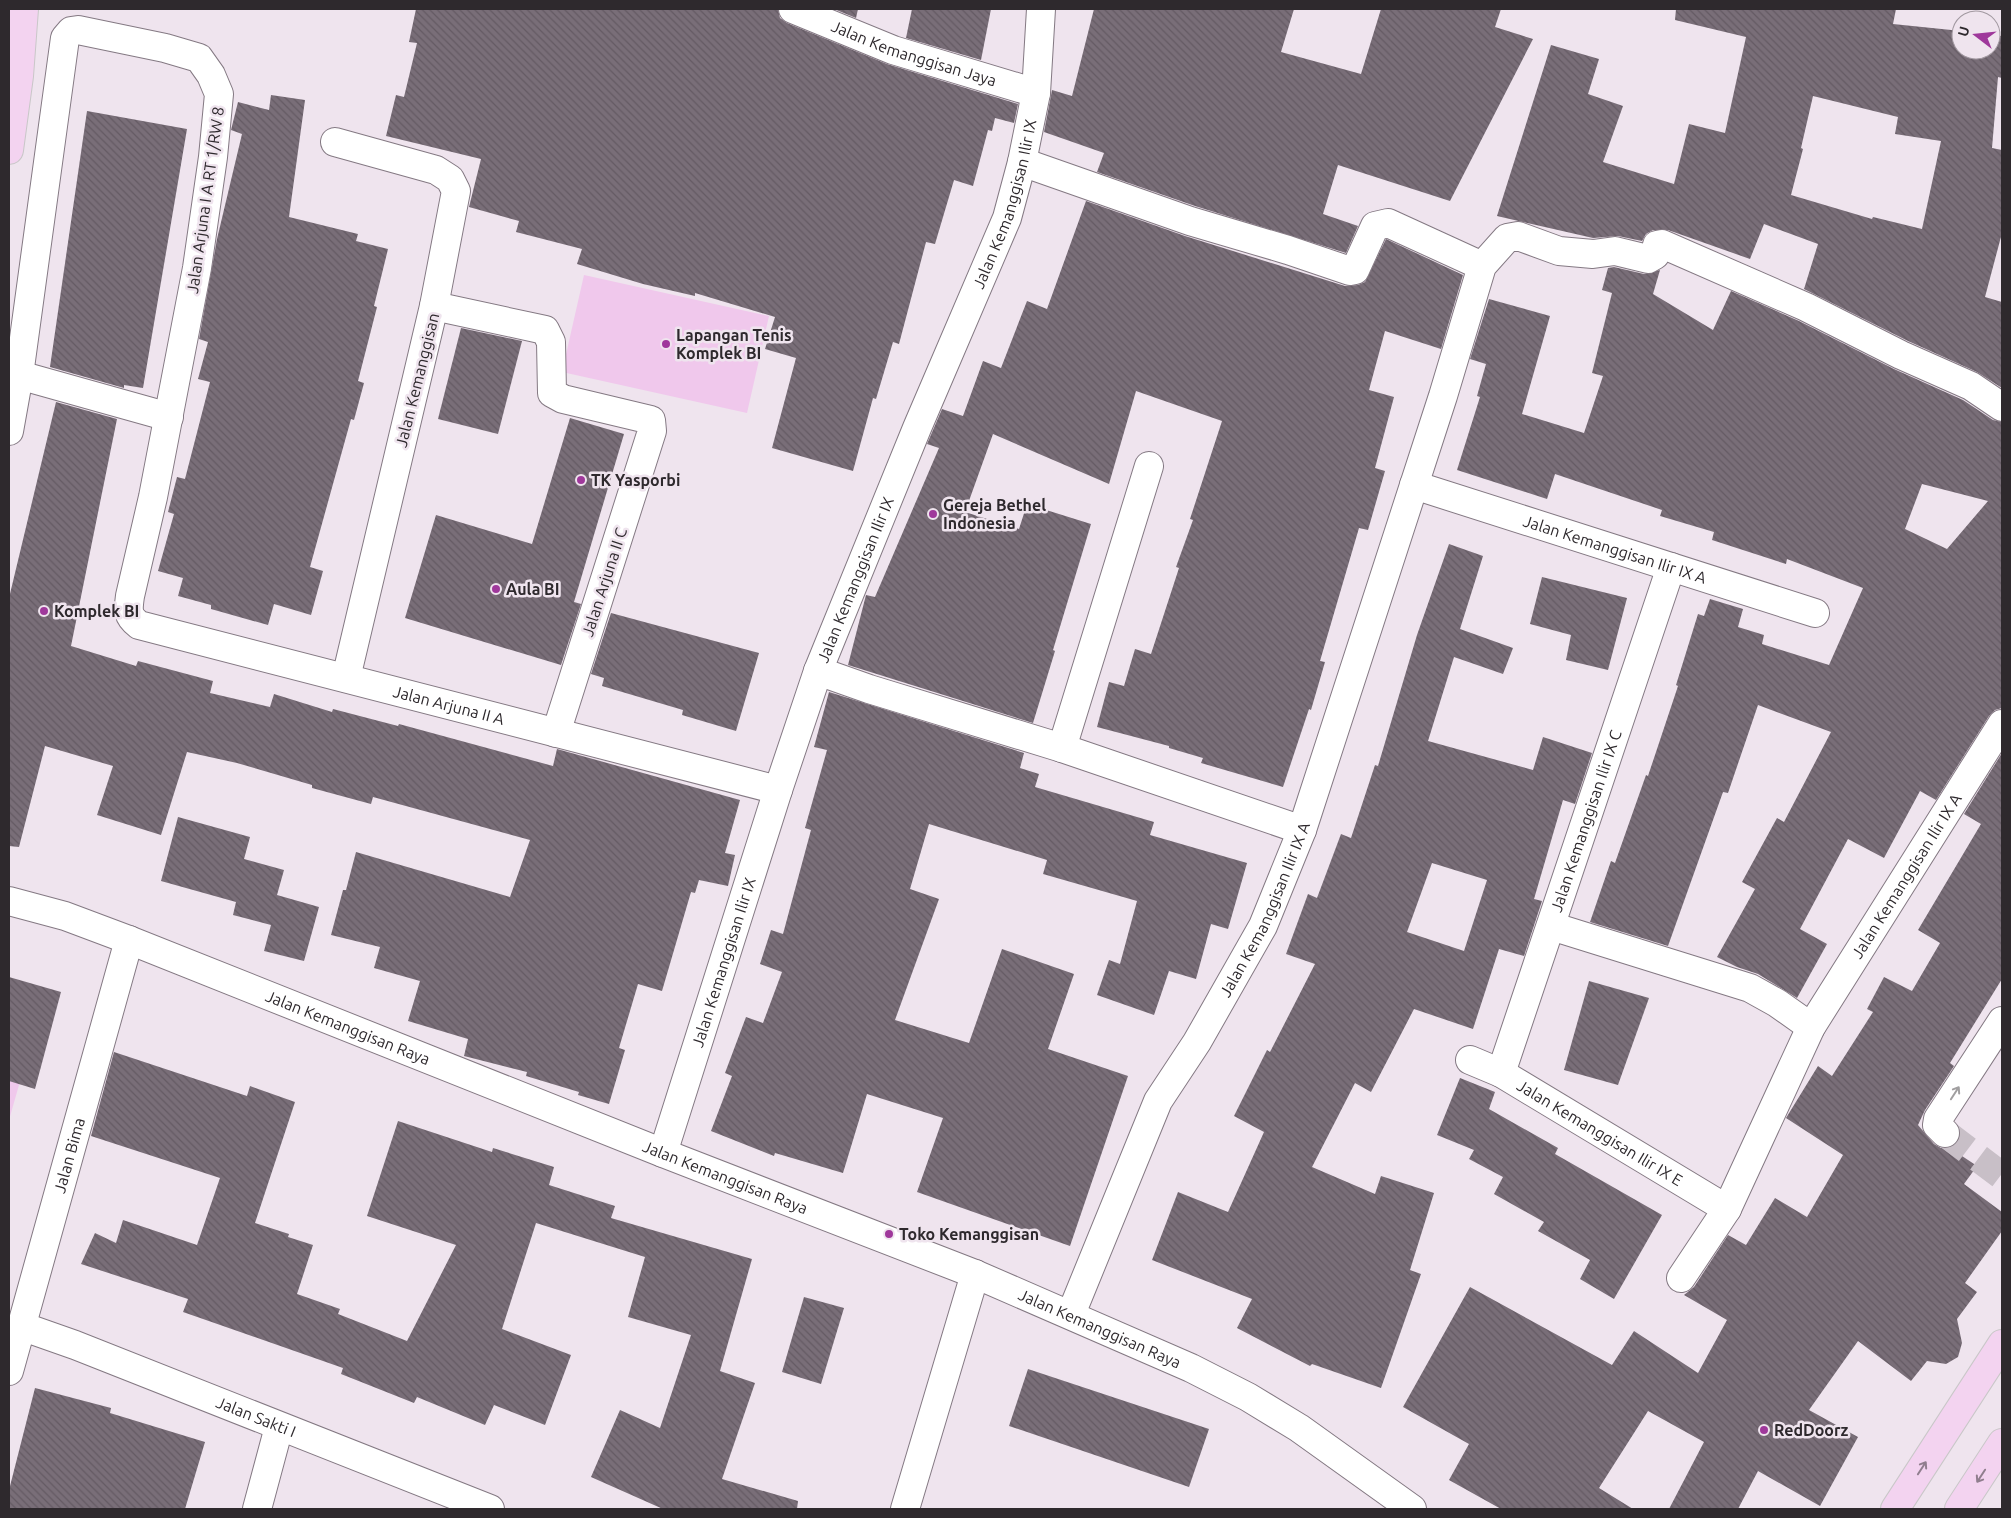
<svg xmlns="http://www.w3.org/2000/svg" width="2011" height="1518" viewBox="0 0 2011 1518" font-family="Ubuntu,sans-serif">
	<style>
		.grass { fill: #f0c8ec }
		.building { fill: url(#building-back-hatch); fill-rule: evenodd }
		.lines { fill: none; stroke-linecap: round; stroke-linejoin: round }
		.minor-tunnel { stroke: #c8bfc7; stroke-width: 28; stroke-dasharray: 28 14; stroke-linecap: butt }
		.minor-casing { stroke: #847983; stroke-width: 30 }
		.major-casing { stroke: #c9c7c8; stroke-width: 30 }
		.minor { stroke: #fff; stroke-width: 28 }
		.major { stroke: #f3d3f0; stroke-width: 28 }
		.oneway { stroke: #a19fa0 }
		.oneway2 { stroke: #907e8e }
		.poi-dot { fill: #9f389b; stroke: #efe4ee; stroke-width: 2 }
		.labels { text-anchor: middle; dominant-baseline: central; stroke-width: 5; stroke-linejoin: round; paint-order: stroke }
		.street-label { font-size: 16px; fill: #2e292d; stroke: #efe4ee }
		.poi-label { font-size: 16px; font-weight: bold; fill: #2e292d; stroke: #efe4ee; text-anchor: start }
	</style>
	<defs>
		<pattern id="building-back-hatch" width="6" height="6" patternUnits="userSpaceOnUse" patternTransform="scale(1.25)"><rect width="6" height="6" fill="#796e78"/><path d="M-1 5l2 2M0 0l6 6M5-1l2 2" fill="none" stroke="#645a63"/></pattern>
	</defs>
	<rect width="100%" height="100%" fill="#efe4ee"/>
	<g class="grass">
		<path d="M584,275L769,316L747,413L562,372Z"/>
		<path d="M9,1075L21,1078L9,1120Z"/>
	</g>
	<g class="building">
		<path d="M416,9H778L780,18L787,23L887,64L1018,104L1014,123L995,118L992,131L988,130L973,186L954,180L935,244L926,242L899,344L893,342L876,399L873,398L853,471L772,448L796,358L765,349L775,317L695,293V296L643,284L577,264L582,249L516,232L519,221L469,207L481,159L386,136L396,95L404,97L417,43L409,42Z"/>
		<path d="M834,9H858L856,18Z"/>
		<path d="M912,9H991L981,60L906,38Z"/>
		<path d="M1094,9H1294L1281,52L1361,74L1381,9H1501L1495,27L1533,39L1450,201L1338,165L1323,214L1358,226L1346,253L1195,206L1097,172L1104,153L1044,132L1052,90L1072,96Z"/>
		<path d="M1676,9H1896L1893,24L1961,31V50H1991V35L2002,36V78L1998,77L1992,148L2002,150V233L1985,297L2002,302V388L1977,372L1908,341L1804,289L1818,244L1764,224L1750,259L1668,230H1653L1646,234L1642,241L1618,236L1593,238L1497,216L1551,45L1599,59L1588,94L1623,106L1603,162L1674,184L1689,124L1725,133L1746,37L1675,20ZM1813,96L1898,117L1895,134L1941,141L1922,229L1873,217L1872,219L1791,195L1803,149L1801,148Z"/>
		<path d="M271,95L305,100L289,217L358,234L356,241L388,249L374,306L377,307L358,381L364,383L354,420L351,419L310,567L323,571L311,615L274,604L268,625L211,609V605L178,596L183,578L158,571L174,514L168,512L177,477L185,479L210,382L198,379L208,342L199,339L217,239L242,134L231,130L238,102L269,110Z"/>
		<path d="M87,111L187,129L143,388L124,385V388L50,367Z"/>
		<path d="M1086,201L1185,236L1345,286L1358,285L1365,282L1386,239L1463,275L1441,349L1385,331L1369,390L1394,397L1375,468L1385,471L1368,530L1359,528L1320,661L1325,662L1311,710L1309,709L1283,787L1201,763L1203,758L1169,748V746L1097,727L1109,682L1124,686L1135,649L1151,654L1179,568L1176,567L1193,520L1190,519L1222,421L1136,391L1109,484L993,434L965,512L1019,529L1027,504L1091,524L1053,650L1055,651L1033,723L848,665L866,595L875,597L939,448L927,444L942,409L963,416L983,361L1001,368L1027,301L1047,309Z"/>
		<path d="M1614,267L1644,274L1660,270L1653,294L1713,330L1731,291L1799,321L1894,369L1963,400L1993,420L2002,422V708L1995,710L1989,716L1936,800L1920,791L1884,858L1848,839L1800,929L1827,944L1797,998L1758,974L1737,967L1717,957L1755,889L1742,882L1777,818L1784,822L1831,732L1758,705L1728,793L1723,792L1668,946L1590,922L1611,861L1615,863L1646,775L1648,776L1678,686L1676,685L1698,614L1704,616L1710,599L1743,609L1738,627L1764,635L1762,644L1829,665L1863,588L1787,559L1786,564L1712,540L1714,532L1660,516L1662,510L1555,474L1547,499L1457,470L1480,397L1477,396L1486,364L1470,359L1489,299L1550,316L1522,414L1584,433L1603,376L1592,373L1612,293L1602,290L1608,268ZM1922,484L1988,501L1947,549L1905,529Z"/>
		<path d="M461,328L522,341L498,434L438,419Z"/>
		<path d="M56,402L117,419L71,646L136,666L138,661L213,681L210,693L270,707L274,694L332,712L333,709L398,726L399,724L553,766L557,749L740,800L725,853L735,855L728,886L699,880L695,893L691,892L662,991L638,984L619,1048L625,1050L609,1104L578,1095L579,1092L526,1076L527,1072L464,1056L468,1039L408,1021L420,981L374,968L380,947L331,935L343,890H346L356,852L510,897L530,840L373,797L371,804L312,788V785L237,763L187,752L161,835L97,815L113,766L45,746L19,847L9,846V598Z"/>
		<path d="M570,418L624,434L574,602L581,604L561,665L405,618L436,515L532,544Z"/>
		<path d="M1449,544L1483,556L1460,629L1513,648L1503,674L1454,657L1428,741L1533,770L1543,737L1592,753L1575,804L1563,800L1534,899L1542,901L1524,956L1499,949L1473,1029L1414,1009L1371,1092L1355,1083L1312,1167L1375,1194L1381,1176L1434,1193L1410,1270L1421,1274L1381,1388L1312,1364L1310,1366L1237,1328L1252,1299L1152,1260L1178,1192L1228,1212L1264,1132L1234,1116L1267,1050L1270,1052L1315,964L1286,954L1308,894L1317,898L1341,834L1351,838L1375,765L1378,766L1417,635ZM1432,863L1487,880L1464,951L1407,932Z"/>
		<path d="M1542,577L1627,598L1608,670L1566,660L1571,635L1530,624Z"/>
		<path d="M611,613L759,653L736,731L682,715L683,710L602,686L604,678L591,674Z"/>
		<path d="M829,692L1024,753L1020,768L1039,774L1035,787L1154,822L1150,835L1247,863L1228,929L1211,924L1196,979L1169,971L1154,1015L1097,995L1109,960L1120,964L1137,901L1043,874L1047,860L929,824L910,889L939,899L895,1020L969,1043L1002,949L1074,974L1048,1049L1128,1076L1070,1246L917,1192L943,1118L867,1094L843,1173L775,1153L774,1156L711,1131L732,1076L725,1073L746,1017L763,1023L782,972L760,964L771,930L783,934L811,830L805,828L827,750L814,747Z"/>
		<path d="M2002,753V979L1950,1063L1954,1066L1925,1110L1918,1125L1934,1144L1941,1148H1950L1977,1166L1964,1184L2002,1212V1231L1965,1283L1977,1292L1957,1319L1962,1343L1958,1357L1946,1364L1927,1361L1911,1381L1858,1341L1809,1410L1858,1437L1820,1506L1758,1471L1738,1509H1669L1704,1442L1648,1411L1599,1488L1633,1509H1501L1449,1480L1469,1444L1403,1407L1470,1287L1612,1365L1634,1331L1698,1373L1727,1320L1684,1295L1694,1287L1728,1235L1746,1245L1775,1198L1807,1217L1843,1155L1786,1118L1818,1066L1832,1076L1873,1012L1867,1009L1884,977L1912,991L1940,943L1918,930L1981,824L1964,814Z"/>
		<path d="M178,817L250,837L244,859L284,870L277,895L319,907L304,961L264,951L271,925L233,915L236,902L161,881Z"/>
		<path d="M9,977L61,992L35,1089L9,1081Z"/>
		<path d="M1589,981L1649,998L1618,1085L1564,1070Z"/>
		<path d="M114,1052L247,1096L250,1086L295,1102L255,1223L289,1234L288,1237L313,1245L297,1294L340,1309L338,1314L407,1341L456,1245L367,1216L398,1121L492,1152L493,1148L554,1167L549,1185L615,1206L611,1218L752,1259L720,1371L755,1383L722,1479L798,1501L797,1509H663L591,1477L620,1410L660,1428L691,1335L628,1317L645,1257L536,1223L502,1329L571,1355L545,1425L494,1405L485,1425L417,1397L414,1403L341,1374L343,1368L183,1312L188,1299L81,1264L95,1233L116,1243L123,1220L197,1245L220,1178L91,1136Z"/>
		<path d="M1460,1078L1495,1092L1489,1109L1558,1148L1555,1154L1662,1215L1614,1299L1580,1279L1590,1260L1538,1231L1544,1222L1494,1194L1503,1177L1469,1159L1474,1150L1437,1135Z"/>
		<path d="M804,1297L844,1308L821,1384L782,1372Z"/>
		<path d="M1028,1369L1209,1429L1189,1487L1009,1426Z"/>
		<path d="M35,1388L111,1408L110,1413L205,1442L185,1509H9V1490Z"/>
	</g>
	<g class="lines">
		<path class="minor-tunnel" d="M1945,1133L2002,1176"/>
		<g class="minor-casing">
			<g id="minor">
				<path id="s1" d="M793,9L893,50L1036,93"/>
				<path d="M335,142L436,170L450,179L456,191L434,306L346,678"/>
				<path d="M1022,162L1190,221L1288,250L1350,271L1355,270L1375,226L1388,223L1482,266"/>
				<path d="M434,306L545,330L551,342L552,393L563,399L651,420L652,431L556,733"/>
				<path d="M19,375L169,417"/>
				<path id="s2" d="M9,431L19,375L65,38L71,31L78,30L165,48L199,58L211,75L219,94L213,157L197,268L153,497L130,596C128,610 127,616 139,625L778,790"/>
				<path id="s3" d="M1414,485L1815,613"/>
				<path d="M818,671L869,689L1062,748L1302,830"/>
				<path d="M1062,748L1149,466"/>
				<path id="s4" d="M9,901L65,916L129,940L663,1153L975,1274L1191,1368L1248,1397L1299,1428L1412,1509"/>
				<path d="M1551,926L1750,988L1777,1003L1811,1027"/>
				<path id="s5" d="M1470,1060L1501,1073L1727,1209"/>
				<path id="s6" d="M1501,1073L1671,567"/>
				<path d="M1945,1133L1937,1125L1938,1119L2002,1021"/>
				<path id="s7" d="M663,1153L778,790L818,671L917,428L1007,218L1022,162L1036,93L1041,9"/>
				<path id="s8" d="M1681,1278L1727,1209L1811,1027L2002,724"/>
				<path id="s9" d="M1071,1314L1158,1101L1197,1042L1263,926L1302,830L1443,396L1482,266L1507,238L1518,236L1559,251L1593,254L1615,251L1648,259L1655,255L1657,245L1662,244L1806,307L1901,355L1971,386L2002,407"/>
				<path id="s10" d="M21,1326L75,1345L490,1509"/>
				<path id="s11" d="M9,1371L129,940"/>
				<path d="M257,1509L279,1427"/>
				<path d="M905,1509L975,1274"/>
			</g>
		</g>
		<g class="major-casing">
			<g id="major">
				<path d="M9,150L19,76L24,9"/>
				<path d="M1895,1509L2002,1344"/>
				<path d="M1959,1509L2002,1443"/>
			</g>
		</g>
		<use href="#minor" class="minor"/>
		<use href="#major" class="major"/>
	</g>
	<defs><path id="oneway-shaft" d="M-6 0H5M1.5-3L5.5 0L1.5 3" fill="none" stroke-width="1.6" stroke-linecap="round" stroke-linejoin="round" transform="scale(1.25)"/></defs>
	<use class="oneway" href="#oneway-shaft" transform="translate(1955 1093) rotate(-57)"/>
	<g class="oneway2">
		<use href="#oneway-shaft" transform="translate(1922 1468) rotate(-57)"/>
		<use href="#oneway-shaft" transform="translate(1981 1476) rotate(123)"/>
	</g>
	<g class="poi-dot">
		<circle cx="666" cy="344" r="5"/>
		<circle cx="581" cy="480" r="5"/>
		<circle cx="933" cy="514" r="5"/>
		<circle cx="496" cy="589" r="5"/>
		<circle cx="44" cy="611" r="5"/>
		<circle cx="889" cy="1234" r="5"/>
		<circle cx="1764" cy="1430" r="5"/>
	</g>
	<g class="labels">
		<g class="street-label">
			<text stroke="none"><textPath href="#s1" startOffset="129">Jalan Kemanggisan Jaya</textPath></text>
			<text transform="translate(205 200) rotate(-82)">Jalan Arjuna I A RT 1/RW 8</text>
			<text stroke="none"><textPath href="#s7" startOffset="1010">Jalan Kemanggisan Ilir IX</textPath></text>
			<text transform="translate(417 380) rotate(-76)">Jalan Kemanggisan</text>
			<text stroke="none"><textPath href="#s3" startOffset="211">Jalan Kemanggisan Ilir IX A</textPath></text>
			<text stroke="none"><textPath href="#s7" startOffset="605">Jalan Kemanggisan Ilir IX</textPath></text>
			<text transform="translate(604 582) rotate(-72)">Jalan Arjuna II C</text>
			<text stroke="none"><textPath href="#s2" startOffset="1442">Jalan Arjuna II A</textPath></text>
			<text stroke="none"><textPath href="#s6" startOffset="266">Jalan Kemanggisan Ilir IX C</textPath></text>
			<text stroke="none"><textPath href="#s8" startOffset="462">Jalan Kemanggisan Ilir IX A</textPath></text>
			<text stroke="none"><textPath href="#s9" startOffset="450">Jalan Kemanggisan Ilir IX A</textPath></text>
			<text stroke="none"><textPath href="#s7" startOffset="200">Jalan Kemanggisan Ilir IX</textPath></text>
			<text stroke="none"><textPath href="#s4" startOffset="362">Jalan Kemanggisan Raya</textPath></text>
			<text stroke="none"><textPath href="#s5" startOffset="149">Jalan Kemanggisan Ilir IX E</textPath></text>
			<text stroke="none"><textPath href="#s11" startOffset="224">Jalan Bima</textPath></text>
			<text stroke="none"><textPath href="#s4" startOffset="768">Jalan Kemanggisan Raya</textPath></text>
			<text stroke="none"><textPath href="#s4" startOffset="1172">Jalan Kemanggisan Raya</textPath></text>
			<text stroke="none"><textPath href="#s10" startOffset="252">Jalan Sakti I</textPath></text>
		</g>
		<g class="poi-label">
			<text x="676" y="335">Lapangan Tenis<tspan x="676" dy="18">Komplek BI</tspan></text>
			<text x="591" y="480">TK Yasporbi</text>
			<text x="943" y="505">Gereja Bethel<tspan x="943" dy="18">Indonesia</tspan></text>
			<text x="506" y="589">Aula BI</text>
			<text x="54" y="611">Komplek BI</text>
			<text x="899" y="1234">Toko Kemanggisan</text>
			<text x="1774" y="1430">RedDoorz</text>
		</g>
	</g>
	<rect width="2011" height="1518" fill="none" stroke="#2e292d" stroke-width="20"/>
	<g transform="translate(1976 35) rotate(286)"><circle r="24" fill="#efe4ee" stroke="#a299a1"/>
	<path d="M0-4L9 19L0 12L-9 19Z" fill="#9f389b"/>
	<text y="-8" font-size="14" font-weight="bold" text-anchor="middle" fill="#2e292d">U</text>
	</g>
</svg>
